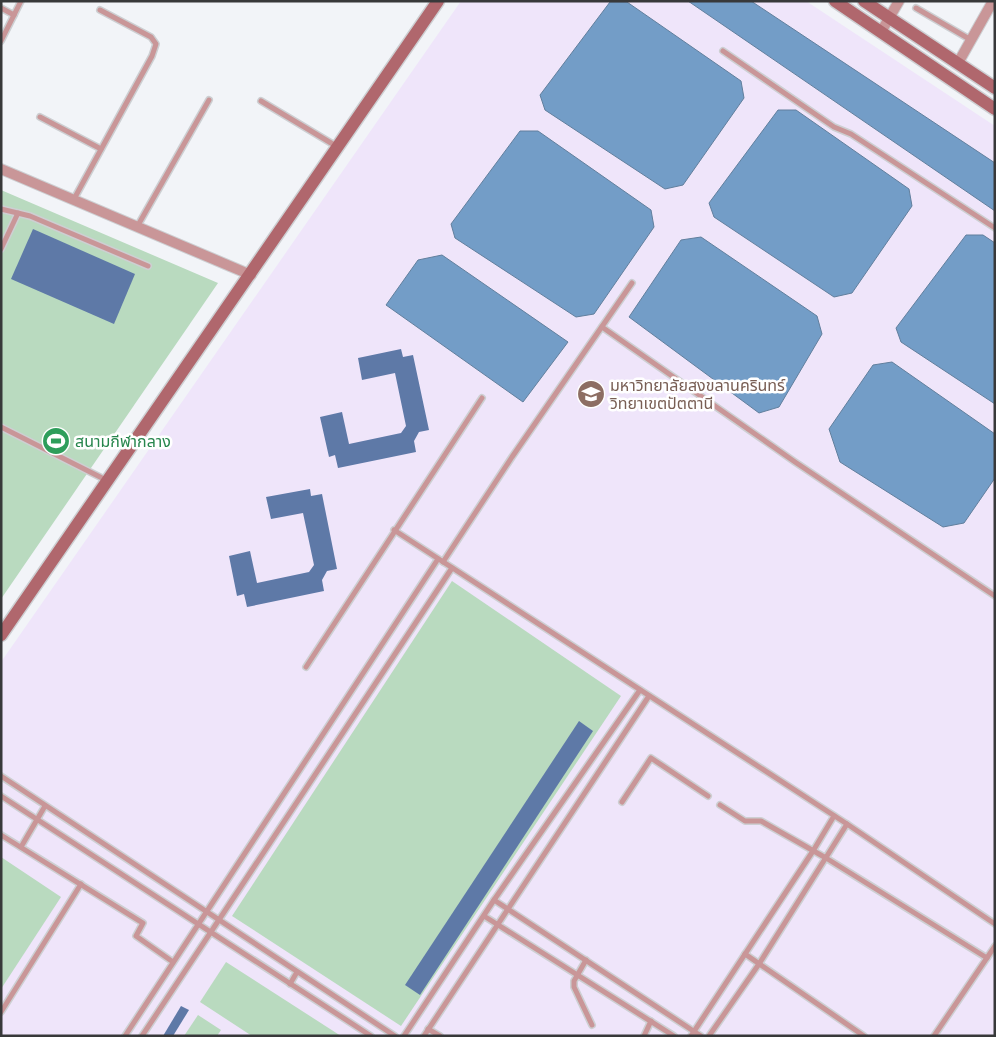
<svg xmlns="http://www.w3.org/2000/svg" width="996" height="1037" viewBox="0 0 996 1037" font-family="'Roboto Condensed','Noto Sans Thai',sans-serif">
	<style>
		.education { fill: #efe5fa }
		.green { fill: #b9dabf }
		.water { fill: #739dc7; stroke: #617f9d }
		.building { fill: #5e79a7 }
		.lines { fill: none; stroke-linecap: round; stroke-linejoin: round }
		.lane-casing { stroke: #cdcfd2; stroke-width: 8 }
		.street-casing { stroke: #cdcfd2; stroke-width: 12 }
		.secondary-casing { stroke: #cdcfd2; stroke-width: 15 }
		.lane { stroke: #c99698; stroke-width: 5 }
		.street { stroke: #c99698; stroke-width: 10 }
		.secondary { stroke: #b0676d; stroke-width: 12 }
		.labels { text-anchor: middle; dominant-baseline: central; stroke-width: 5; stroke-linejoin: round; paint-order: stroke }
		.education-label { font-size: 16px; fill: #785e54; stroke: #fff; text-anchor: start }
		.leisure-label { font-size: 16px; fill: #27864d; stroke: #fff; text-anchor: start }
	</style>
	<rect width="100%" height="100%" fill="#f2f4f8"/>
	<path class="education" d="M461,1H806L995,126V1036H1V662Z"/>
	<g class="green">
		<path d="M1,190L218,283L1,599Z"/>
		<path d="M452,581L621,696L401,1026L232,916Z"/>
		<path d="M1,857L61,897L1,989Z"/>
		<path d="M226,962L341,1036H252L200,1002Z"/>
		<path d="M198,1015L221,1030L217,1036H184Z"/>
	</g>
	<g class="water">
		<path d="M688,1H751L995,163V211Z"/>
		<path d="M610,2H627L741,81L744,98L683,185L665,189L545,110L540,95Z"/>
		<path d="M778,110H796L909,189L912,206L852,293L834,297L714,217L709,203Z"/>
		<path d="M520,131H538L651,210L654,227L594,314L576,317L455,238L451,224Z"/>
		<path d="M966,235H983L995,243V404L901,342L896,328Z"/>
		<path d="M701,237L817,316L822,334L779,407L759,413L629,317L681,240Z"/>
		<path d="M442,255L568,342L523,402L386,305L418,260Z"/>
		<path d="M892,362L995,434V478L964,523L943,527L840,462L829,429L873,365Z"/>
	</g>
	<g class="building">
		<path d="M33,229L135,274L114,324L11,279Z"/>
		<path d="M401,349L403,357L413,355L429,430L419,432L414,441L416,452L338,468L335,455L329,457L320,417L342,412L349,444L401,433L406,426L395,373L362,380L358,358Z"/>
		<path d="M310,489L311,496L322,494L337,569L327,571L322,580L324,591L247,607L244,594L237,596L229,556L250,551L257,583L309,572L314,565L303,513L271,519L266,497Z"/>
		<path d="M579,721L593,731L420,995L405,985Z"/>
		<path d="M181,1006L189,1010L173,1036H163Z"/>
	</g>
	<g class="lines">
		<g class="lane-casing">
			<g id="lane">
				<path d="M1,8L14,15"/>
				<path d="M916,8L971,40"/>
				<path d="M1,41L21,1"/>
				<path d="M723,51L834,127L851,134L995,228"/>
				<path d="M261,101L336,146"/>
				<path d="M40,117L101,149"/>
				<path d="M74,199L152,56L156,44L151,37L100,10"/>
				<path d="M1,209L30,216L148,266"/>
				<path d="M137,227L209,100"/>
				<path d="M1,249L18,213"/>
				<path d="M602,327L795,462L995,596"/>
				<path d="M1,427L106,480"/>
				<path d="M394,530L847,824L995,924"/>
				<path d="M443,562L512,457L632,283"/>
				<path d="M306,667L482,398"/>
				<path d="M1,776L395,1036"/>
				<path d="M1,796L371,1036"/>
				<path d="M622,802L651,758L708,796"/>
				<path d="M720,805L745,821H761L826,858L987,958"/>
				<path d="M1,835L143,923L136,936L173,962"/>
				<path d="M21,847L45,806"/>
				<path d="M494,900L701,1036"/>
				<path d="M484,916L674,1036"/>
				<path d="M745,954L864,1036"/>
				<path d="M586,960L574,981V987L592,1025"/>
				<path d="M290,984L297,972"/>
				<path d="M1,1012L81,884"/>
				<path d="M428,1029L440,1036"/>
				<path d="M125,1036L438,559"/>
				<path d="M142,1036L452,568"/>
				<path d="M404,1036L494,900L640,690"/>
				<path d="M424,1036L649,696"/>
				<path d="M644,1036L651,1021"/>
				<path d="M691,1036L813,851L834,816"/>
				<path d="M709,1036L759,964L847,824"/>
				<path d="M934,1036L995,946"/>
			</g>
		</g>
		<g class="street-casing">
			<g id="street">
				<path d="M881,32L899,1"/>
				<path d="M958,63L993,1"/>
				<path d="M1,169L251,275"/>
			</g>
		</g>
		<g class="secondary-casing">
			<g id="secondary">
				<path d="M835,1L995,109"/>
				<path d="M864,1L995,88"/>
				<path d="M1,635L438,1"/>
			</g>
		</g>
		<use href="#lane" class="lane"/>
		<use href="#street" class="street"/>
		<use href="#secondary" class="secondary"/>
	</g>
	<defs>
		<g id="university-disc" transform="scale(1.4375)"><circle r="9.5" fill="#8d6e63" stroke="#fff"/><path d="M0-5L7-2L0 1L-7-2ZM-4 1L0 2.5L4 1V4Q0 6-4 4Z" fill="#fff"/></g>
		<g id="stadium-disc" transform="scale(1.4375)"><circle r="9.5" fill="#2e9e5b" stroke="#fff"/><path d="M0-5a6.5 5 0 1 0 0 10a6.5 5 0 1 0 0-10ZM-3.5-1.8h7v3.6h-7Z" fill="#fff"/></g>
	</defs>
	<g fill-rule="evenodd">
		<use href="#university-disc" x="591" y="394"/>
		<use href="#stadium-disc" x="56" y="441"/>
	</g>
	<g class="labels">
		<g class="education-label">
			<text x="610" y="385">มหาวิทยาลัยสงขลานครินทร์<tspan x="610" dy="18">วิทยาเขตปัตตานี</tspan></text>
		</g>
		<g class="leisure-label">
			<text x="75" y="441">สนามกีฬากลาง</text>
		</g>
	</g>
	<rect width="996" height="1037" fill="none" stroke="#38393a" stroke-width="5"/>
</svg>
